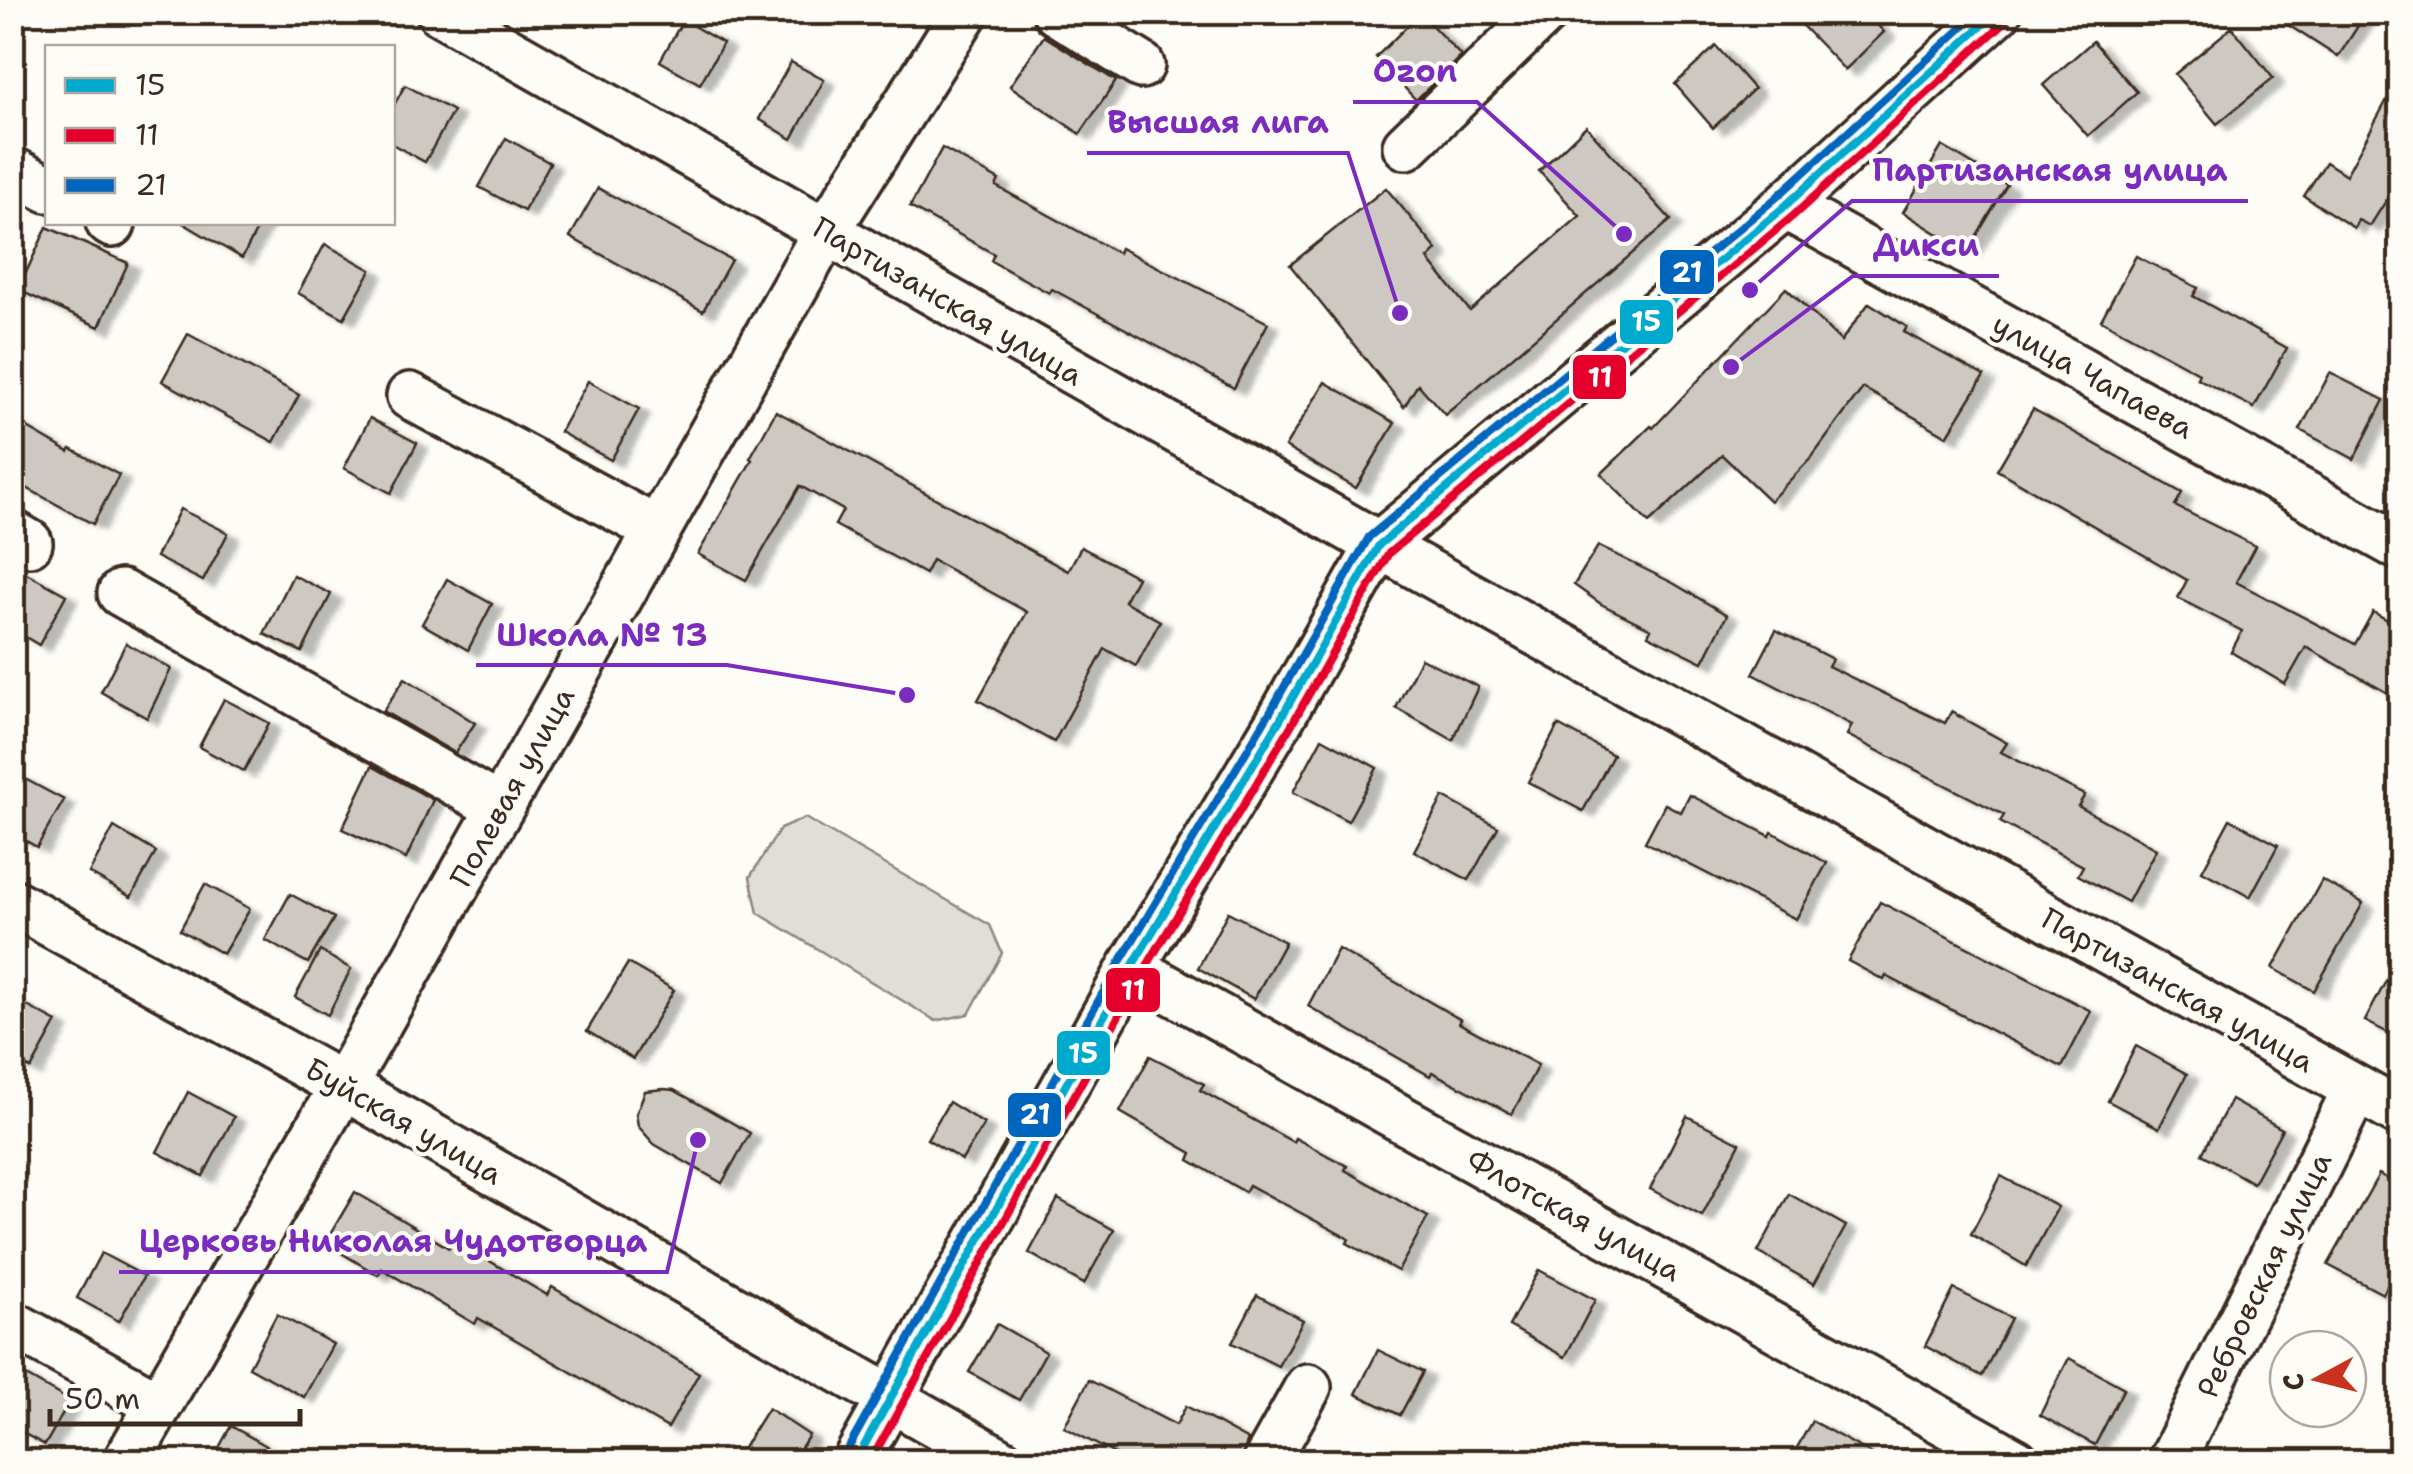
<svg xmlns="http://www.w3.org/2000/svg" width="2413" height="1474" viewBox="0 0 2413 1474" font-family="'Shantell Sans',sans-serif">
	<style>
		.green { fill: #e1ded7; stroke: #8e847a; stroke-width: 2.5 }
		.building { fill: #cdc8c2; stroke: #3b2a1e; stroke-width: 2.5; filter: url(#shadow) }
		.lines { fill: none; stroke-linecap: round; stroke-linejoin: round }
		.minor-casing { stroke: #3b2a1e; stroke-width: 52 }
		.minor { stroke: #fdfcf7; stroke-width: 45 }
		.bus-1-casing { stroke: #fdfcf7; stroke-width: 15 }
		.bus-2-casing { stroke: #fdfcf7; stroke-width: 15 }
		.bus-3-casing { stroke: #fdfcf7; stroke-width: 15 }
		.bus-1 { stroke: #00a9ce; stroke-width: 8 }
		.bus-2 { stroke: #e4002b; stroke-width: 8 }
		.bus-3 { stroke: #0065bd; stroke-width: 8 }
		.labels { text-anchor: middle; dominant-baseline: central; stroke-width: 8; stroke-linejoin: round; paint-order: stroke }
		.street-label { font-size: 30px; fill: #3b2a1e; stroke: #fdfcf7 }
		.leader { fill: none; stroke: #7b2cbf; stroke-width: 4 }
		.callout-dot { fill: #7b2cbf; stroke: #fdfcf7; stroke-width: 4 }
		.callout-label { font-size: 32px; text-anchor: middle; font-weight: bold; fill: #7b2cbf; stroke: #fdfcf7; stroke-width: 8; stroke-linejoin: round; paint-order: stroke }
		.line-badge { stroke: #fdfcf7; stroke-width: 4 }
		.badge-label { font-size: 28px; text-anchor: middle; font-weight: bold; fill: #fff }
	</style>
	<defs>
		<filter id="shadow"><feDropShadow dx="11" dy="6" stdDeviation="2.5" flood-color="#0004"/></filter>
	</defs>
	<rect width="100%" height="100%" fill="#fdfcf7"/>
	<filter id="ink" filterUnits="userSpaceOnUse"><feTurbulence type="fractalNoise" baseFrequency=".01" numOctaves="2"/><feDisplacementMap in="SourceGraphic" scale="20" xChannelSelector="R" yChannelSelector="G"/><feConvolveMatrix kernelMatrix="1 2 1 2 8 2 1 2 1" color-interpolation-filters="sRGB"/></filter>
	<g filter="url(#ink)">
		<path class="green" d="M805,818L990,925L1002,953L969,1014L936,1021L758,913L750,877L780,829Z"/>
		<g class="building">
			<path d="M1789,12H1865L1884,32L1845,70Z"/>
			<path d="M2268,12H2367L2338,57Z"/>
			<path d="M1420,13L1461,56L1416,100L1376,57Z"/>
			<path d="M683,20L723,43L700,84L660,61Z"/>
			<path d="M2232,27L2273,78L2217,124L2175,74Z"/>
			<path d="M1044,36L1116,81L1080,134L1010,86Z"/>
			<path d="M2093,41L2137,92L2088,136L2043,85Z"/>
			<path d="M1716,46L1754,89L1713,128L1675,84Z"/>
			<path d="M791,62L824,80L792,139L759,119Z"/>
			<path d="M2400,76V179L2370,226L2358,220L2354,228L2304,196L2326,162L2346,175Z"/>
			<path d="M405,85L453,111L425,162L392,144V109Z"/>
			<path d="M1586,126L1671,220L1445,415L1418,384L1404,407L1290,265L1386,188L1437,250L1428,259L1470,311L1580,216L1539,171Z"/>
			<path d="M506,138L550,163L524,211L479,187Z"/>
			<path d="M1942,146L2007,185L1967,252L1903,212Z"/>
			<path d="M942,148L999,180L996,186L1118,253L1120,248L1268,323L1234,388L1052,289L1049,293L991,261L994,254L910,207Z"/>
			<path d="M598,188L731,260L703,311L570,237Z"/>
			<path d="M181,222H261L242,258Z"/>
			<path d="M47,227L128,263L99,327L18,290Z"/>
			<path d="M325,244L371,270L344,318L298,293Z"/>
			<path d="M2136,256L2198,288L2193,296L2287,348L2254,408L2197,378L2199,373L2101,320Z"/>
			<path d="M1786,288L1841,341L1869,303L1907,327L1904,332L1984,376L1947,436L1863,388L1812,457L1770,501L1722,455L1649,523L1601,474L1651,426L1653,428Z"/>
			<path d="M188,334L299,395L274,442L162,381Z"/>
			<path d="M2330,373L2384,400L2354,459L2300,430Z"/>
			<path d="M588,381L639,409L611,460L560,432Z"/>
			<path d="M1325,382L1395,423L1356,488L1285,447Z"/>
			<path d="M2033,409L2182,493L2175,506L2255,546L2236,582L2355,644L2373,612L2400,627V700L2306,647L2285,684L2231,652L2242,631L2178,598L2187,580L1997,470Z"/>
			<path d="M776,411L1068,571L1081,547L1137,577L1124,601L1160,621L1136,666L1105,649L1054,742L978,700L1027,612L932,560L925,574L835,525L843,510L800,486L746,580L698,554L752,460L750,458Z"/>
			<path d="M370,418L417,443L391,493L344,468Z"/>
			<path d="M12,419L69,452L71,449L119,475L93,524L12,480Z"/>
			<path d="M180,509L228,533L203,581L156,557Z"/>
			<path d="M1598,546L1673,583L1727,615L1703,662L1648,635L1651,629L1601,604L1574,585Z"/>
			<path d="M12,565L66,595L39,645L12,629Z"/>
			<path d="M293,575L331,594L302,652L264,634Z"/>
			<path d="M447,579L492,604L468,650L422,624Z"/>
			<path d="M1776,630L1832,659L1828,666L1945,723L1951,712L2007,743L2001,752L2085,795L2078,806L2156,849L2128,902L2078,875L2083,866L2000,822L2004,815L1847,735L1852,725L1753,674Z"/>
			<path d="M126,643L171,669L147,718L101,692Z"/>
			<path d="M1421,658L1478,687L1453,740L1396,708Z"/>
			<path d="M405,678L475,723L455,753L383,711Z"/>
			<path d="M224,699L269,723L244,771L199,747Z"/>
			<path d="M1558,725L1613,755L1583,811L1528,782Z"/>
			<path d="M1322,738L1377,768L1348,821L1293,792Z"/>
			<path d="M372,766L433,800L406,859L342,829Z"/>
			<path d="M12,772L64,800L37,847L12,833Z"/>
			<path d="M1690,795L1770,836L1772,832L1827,863L1796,919L1645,842L1665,804L1681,812Z"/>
			<path d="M1443,797L1498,827L1469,880L1414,851Z"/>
			<path d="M2230,819L2278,845L2250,897L2202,871Z"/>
			<path d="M114,827L156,852L131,897L89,873Z"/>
			<path d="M2322,880L2363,903L2314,991L2273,968Z"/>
			<path d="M205,884L250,909L223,954L180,930Z"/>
			<path d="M290,894L334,918L308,963L265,940Z"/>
			<path d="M1880,902L2091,1011L2062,1067L1886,976L1884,980L1848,961Z"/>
			<path d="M1228,912L1285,942L1254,999L1198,968Z"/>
			<path d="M1338,949L1461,1020L1459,1023L1538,1065L1512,1114L1432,1072L1430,1076L1308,1006Z"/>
			<path d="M320,951L351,969L328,1015L295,997Z"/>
			<path d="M2400,954V1039L2365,1021Z"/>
			<path d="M628,963L674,990L633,1059L587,1031Z"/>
			<path d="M12,998L57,1022L31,1069L12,1060Z"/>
			<path d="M2136,1046L2187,1074L2159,1128L2108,1101Z"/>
			<path d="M1150,1056L1204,1084L1200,1090L1293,1142L1295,1138L1347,1166L1345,1170L1428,1217L1398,1271L1347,1243L1349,1239L1249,1185L1245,1192L1189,1160L1192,1153L1120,1112Z"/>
			<path d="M664,1089L674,1090L750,1133L722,1183L654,1144L638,1126L636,1114L645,1091Z"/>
			<path d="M188,1092L234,1117L203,1176L157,1152Z"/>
			<path d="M2231,1100L2282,1129L2253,1183L2202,1154Z"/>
			<path d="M949,1102L984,1124L962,1160L927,1139Z"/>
			<path d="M1687,1116L1740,1143L1702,1216L1650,1189Z"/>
			<path d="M2379,1174L2400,1186V1260L2383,1294L2328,1265Z"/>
			<path d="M2001,1176L2058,1207L2026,1266L1971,1234Z"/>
			<path d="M355,1192L449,1248L454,1240L547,1295L552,1287L699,1373L668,1428L478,1318L475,1324L382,1269L378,1275L325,1243Z"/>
			<path d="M1789,1194L1846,1226L1814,1284L1758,1252Z"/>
			<path d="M1058,1199L1114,1230L1084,1284L1029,1253Z"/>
			<path d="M101,1253L144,1276L119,1321L77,1298Z"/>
			<path d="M1539,1270L1595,1300L1565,1357L1509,1326Z"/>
			<path d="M1954,1289L2011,1318L1982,1376L1925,1346Z"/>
			<path d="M1257,1295L1303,1320L1278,1366L1232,1343Z"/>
			<path d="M277,1314L333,1344L304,1397L249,1367Z"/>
			<path d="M997,1324L1046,1352L1019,1400L969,1372Z"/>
			<path d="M1378,1350L1423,1372L1400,1415L1356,1394Z"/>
			<path d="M2069,1358L2124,1388L2095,1445L2040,1415Z"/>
			<path d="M12,1368L70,1401L45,1445L12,1427Z"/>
			<path d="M1089,1380L1176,1425L1186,1406L1248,1440L1240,1461L1130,1462L1064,1427Z"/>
			<path d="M768,1408L809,1435L792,1462H734Z"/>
			<path d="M1812,1421L1886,1462H1789Z"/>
			<path d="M231,1426L295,1462H211Z"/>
		</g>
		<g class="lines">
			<g class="minor-casing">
				<g id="minor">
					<path d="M440,12L1379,545L2400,1113"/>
					<path d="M1056,12L1141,65"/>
					<path d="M1406,146L1545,12"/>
					<path d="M12,170L48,189"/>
					<path d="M1785,206L2400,547"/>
					<path d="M109,222L112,224"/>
					<path d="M410,396L657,530"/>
					<path d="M12,533L29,543"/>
					<path d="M121,593L500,808"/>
					<path d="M12,902L343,1086L1002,1462"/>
					<path d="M1131,968L2016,1462"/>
					<path d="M12,1324L158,1404"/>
					<path d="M126,1462L343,1086L826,232L965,12"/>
					<path d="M855,1462L1131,968L1281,718L1379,545L1785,206L1998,12"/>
					<path d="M1266,1462L1308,1387"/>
					<path d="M2171,1462L2356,1089"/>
				</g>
			</g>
			<use href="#minor" class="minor"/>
			<g class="bus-1-casing">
				<path id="bus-1" d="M855,1462L1131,968L1281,718L1379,545L1785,206L1997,12"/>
			</g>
			<g class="bus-2-casing">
				<path id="bus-2" d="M870,1462L1142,974L1292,724L1389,553L1793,216L2006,21"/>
			</g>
			<g class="bus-3-casing">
				<path id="bus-3" d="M844,1456L1120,962L1270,712L1369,537L1777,197L1979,12"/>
			</g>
			<use href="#bus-1" class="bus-1"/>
			<use href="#bus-2" class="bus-2"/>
			<use href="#bus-3" class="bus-3"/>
		</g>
	</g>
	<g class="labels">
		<g class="street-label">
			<text transform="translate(948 301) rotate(30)">Партизанская улица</text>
			<text transform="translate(2093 376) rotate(29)">улица Чапаева</text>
			<text transform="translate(512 787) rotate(-61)">Полевая улица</text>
			<text transform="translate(2178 990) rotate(29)">Партизанская улица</text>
			<text transform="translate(404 1121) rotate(30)">Буйская улица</text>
			<text transform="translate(1574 1215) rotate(29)">Флотская улица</text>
			<text transform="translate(2264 1275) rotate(-64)">Ребровская улица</text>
		</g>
	</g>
	<path class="leader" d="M1624 234L1477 102H1353M1400 313L1348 153H1087M1750 290L1852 201H2248M1731 367L1853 276H1999M907 695L727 665H476M698 1140L667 1272H119"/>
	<g class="callout-dot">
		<circle cx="1624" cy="234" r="10"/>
		<circle cx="1400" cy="313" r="10"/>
		<circle cx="1750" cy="290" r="10"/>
		<circle cx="1731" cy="367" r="10"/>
		<circle cx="907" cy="695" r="10"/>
		<circle cx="698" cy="1140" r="10"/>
	</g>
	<g class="callout-label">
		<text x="1415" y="82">Ozon</text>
		<text x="1218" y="133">Высшая лига</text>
		<text x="2050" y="181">Партизанская улица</text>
		<text x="1926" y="256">Дикси</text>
		<text x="602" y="646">Школа № 13</text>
		<text x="393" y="1252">Церковь Николая Чудотворца</text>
	</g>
	<g class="line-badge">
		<rect x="1658" y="248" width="58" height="48" rx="10" fill="#0065bd"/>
		<rect x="1618" y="298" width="57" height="48" rx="10" fill="#00a9ce"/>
		<rect x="1571" y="353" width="57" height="48" rx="10" fill="#e4002b"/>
		<rect x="1104" y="966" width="58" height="48" rx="10" fill="#e4002b"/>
		<rect x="1055" y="1029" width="57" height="48" rx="10" fill="#00a9ce"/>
		<rect x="1006" y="1091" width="57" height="48" rx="10" fill="#0065bd"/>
	</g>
	<g class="badge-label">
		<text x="1687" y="282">21</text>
		<text x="1646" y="331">15</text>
		<text x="1600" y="387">11</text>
		<text x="1133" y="1000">11</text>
		<text x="1083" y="1063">15</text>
		<text x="1035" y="1124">21</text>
	</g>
	<rect width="2413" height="1474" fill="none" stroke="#fdfcf7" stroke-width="50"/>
	<rect x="25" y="25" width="2363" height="1424" fill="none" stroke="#3b2a1e" stroke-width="4" filter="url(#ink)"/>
	<rect x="45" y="45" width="350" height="180" fill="#fdfcf7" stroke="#afa8a0" stroke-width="2.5"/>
	<rect x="65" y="78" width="50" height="15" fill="#00a9ce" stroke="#afa8a0" stroke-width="2.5"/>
	<text x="135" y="95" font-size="30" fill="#3b2a1e">15</text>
	<rect x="65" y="128" width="50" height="15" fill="#e4002b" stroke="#afa8a0" stroke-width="2.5"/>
	<text x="135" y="145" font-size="30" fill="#3b2a1e">11</text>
	<rect x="65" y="178" width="50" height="15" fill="#0065bd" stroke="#afa8a0" stroke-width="2.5"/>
	<text x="135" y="195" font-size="30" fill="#3b2a1e">21</text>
	<g transform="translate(2318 1379) rotate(263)"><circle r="48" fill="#fdfcf7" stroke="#afa8a0" stroke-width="2.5"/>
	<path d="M0-8L18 38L0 25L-18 38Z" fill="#c8321e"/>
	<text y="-15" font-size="28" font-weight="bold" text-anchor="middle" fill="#3b2a1e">С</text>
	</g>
	<path d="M50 1409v15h250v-15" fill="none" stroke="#3b2a1e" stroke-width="5"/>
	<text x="65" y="1409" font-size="30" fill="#3b2a1e" stroke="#fdfcf7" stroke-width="8" paint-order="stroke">50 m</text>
</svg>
